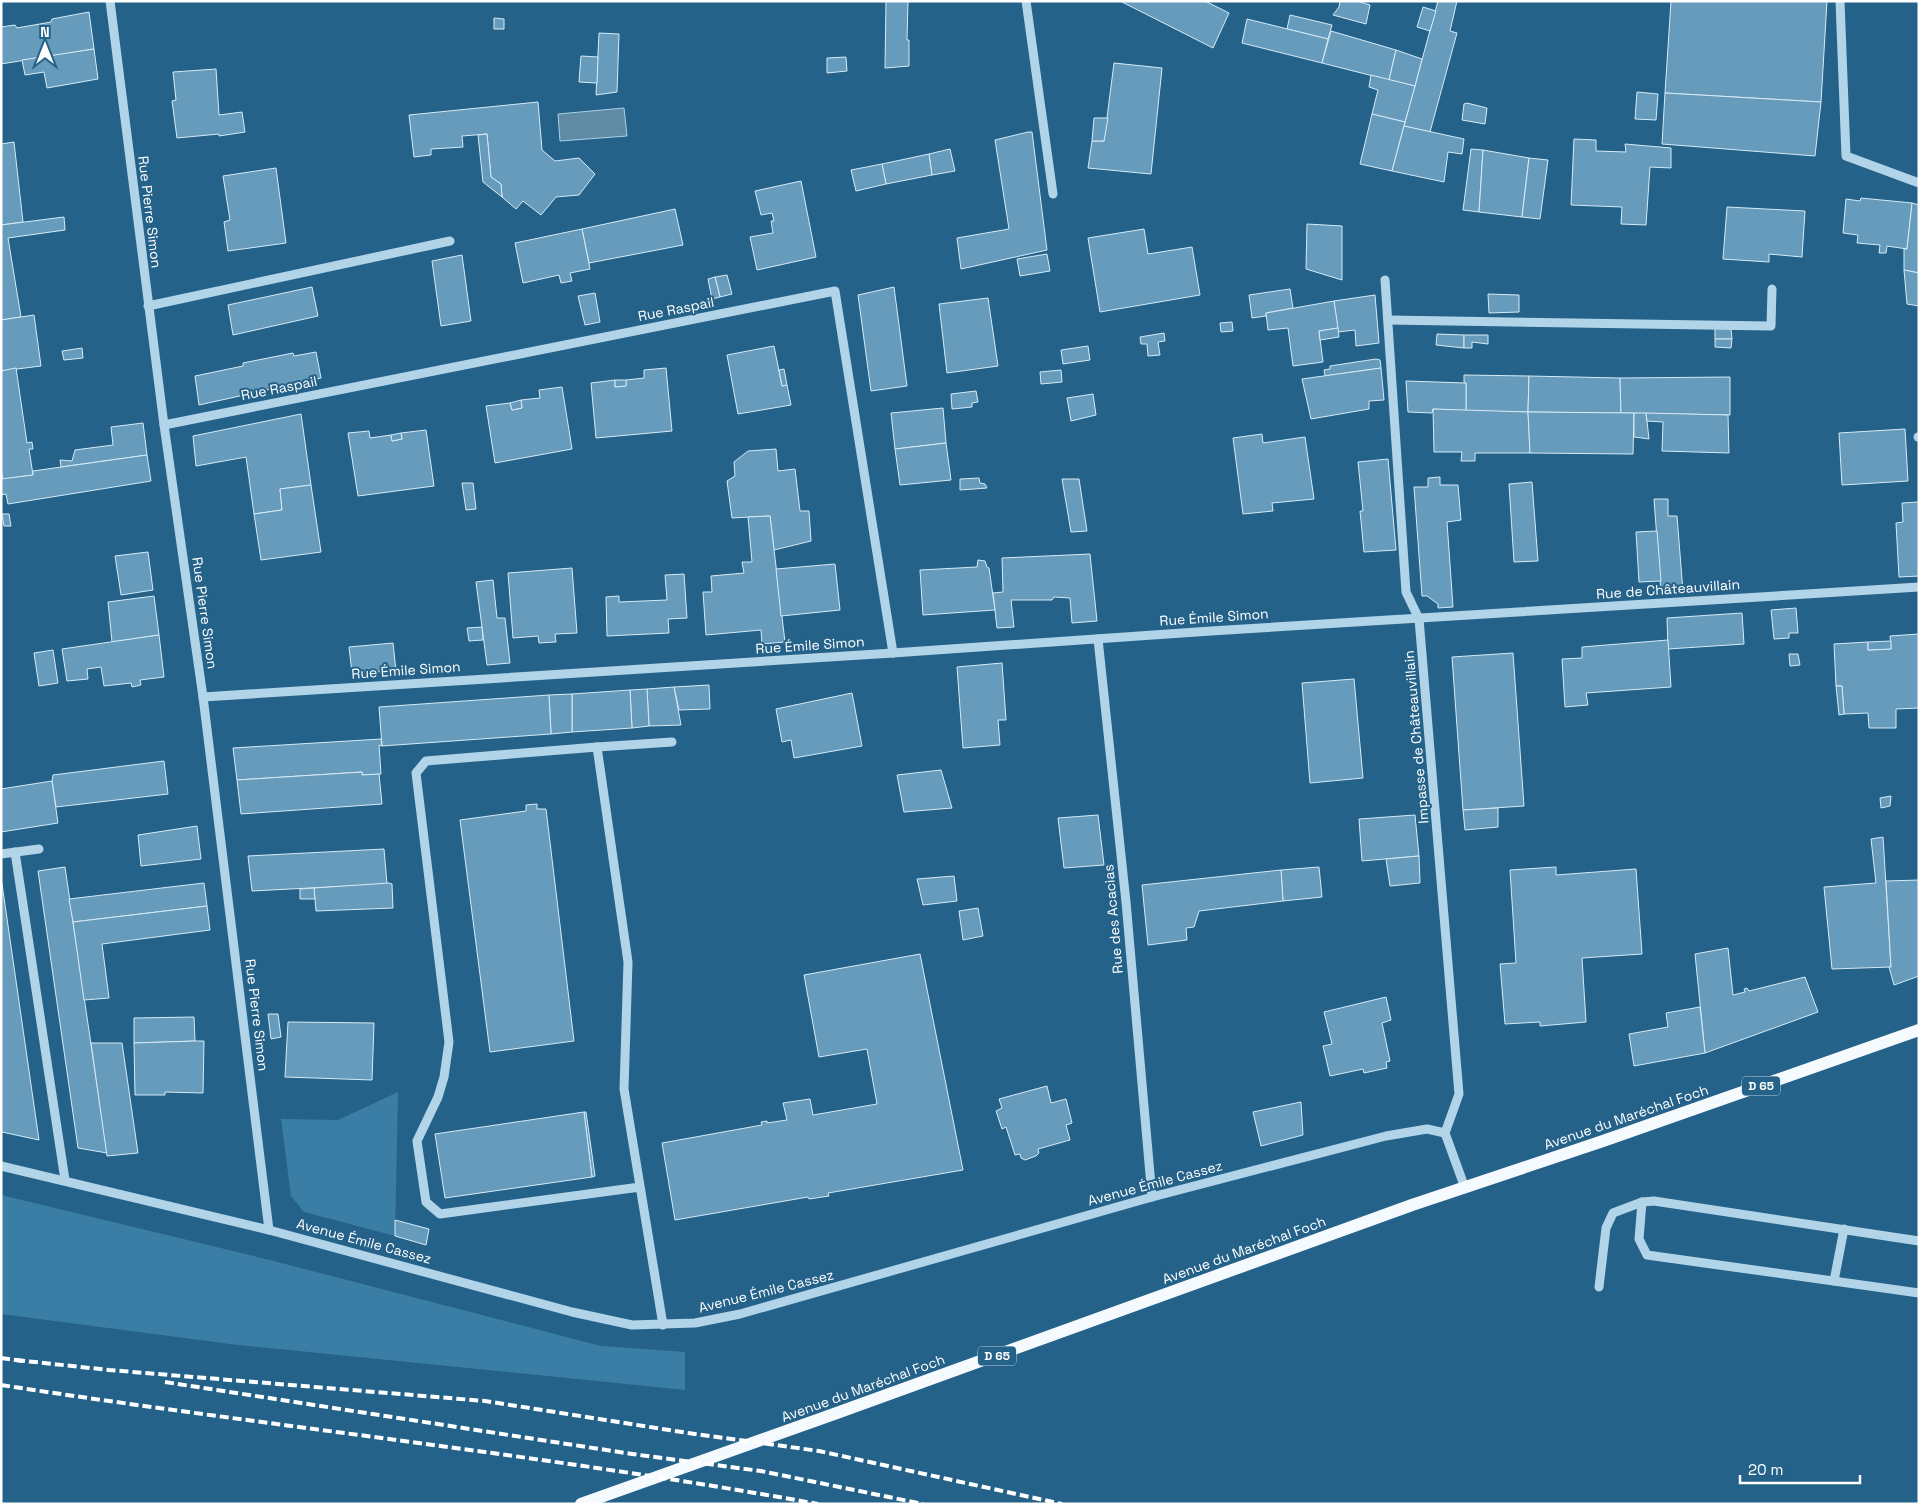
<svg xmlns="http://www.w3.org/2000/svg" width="1920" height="1505" viewBox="0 0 1920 1505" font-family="'Space Grotesk',sans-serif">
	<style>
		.green { fill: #3a7da5 }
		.water { fill: #618aa4; stroke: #a6d1ea }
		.building { fill: #669bbb; stroke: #d6ebf7 }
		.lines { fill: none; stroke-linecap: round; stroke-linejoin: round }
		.minor { stroke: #b2d4e9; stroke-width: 9 }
		.major { stroke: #f5fafe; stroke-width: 12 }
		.rail { stroke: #fff; stroke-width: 4; stroke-dasharray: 9 4; stroke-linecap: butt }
		.labels { text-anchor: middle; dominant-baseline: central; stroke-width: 4; stroke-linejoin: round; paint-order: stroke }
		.shield { fill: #256289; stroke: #bed0dc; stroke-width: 1 }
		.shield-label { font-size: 12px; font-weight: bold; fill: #fff }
		.street-label { font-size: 14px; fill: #fff; stroke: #256289 }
	</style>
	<rect width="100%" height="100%" fill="#256289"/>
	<g class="green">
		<path d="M398,1092L395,1236L304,1212L291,1196L281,1119L338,1120Z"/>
		<path d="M1,1195L270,1260L601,1346L685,1352V1390L230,1344L1,1314Z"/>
	</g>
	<path class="water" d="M624,108L627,136L560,141L558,114Z"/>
	<g class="building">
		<path d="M886,1H908L907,40H909V66L885,68Z"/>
		<path d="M1120,1H1205L1229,13L1213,48Z"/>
		<path d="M1340,1H1357L1370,5L1366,24L1333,15L1339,7Z"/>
		<path d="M1438,1H1457L1450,31L1457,33L1430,132L1404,126Z"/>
		<path d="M1671,1H1827L1821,102L1665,93Z"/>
		<path d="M1423,7L1436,11L1430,31L1417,27Z"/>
		<path d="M89,12L94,49L1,64V27L15,25L17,28L51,22L52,19Z"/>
		<path d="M1290,15L1332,25L1328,39L1287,29Z"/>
		<path d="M494,18L504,19V29H494Z"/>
		<path d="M1247,19L1328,39L1322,63L1242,43Z"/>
		<path d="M1331,31L1396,50L1389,80L1322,63Z"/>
		<path d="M599,33L619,34L617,92L596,95Z"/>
		<path d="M94,49L98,79L47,88L44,72L25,75L22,60Z"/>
		<path d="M1396,50L1422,59L1415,86L1389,80Z"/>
		<path d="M581,56L598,57L597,83L579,82Z"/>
		<path d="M846,57L847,71L827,73V58Z"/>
		<path d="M1114,63L1162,68L1151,174L1088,168L1092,141H1104Z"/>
		<path d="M216,69L219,115L242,112L245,132L219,136V134L177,138L172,101L176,100L173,72Z"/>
		<path d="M1371,75L1415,86L1405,122L1372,114L1378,90L1369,87Z"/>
		<path d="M1637,92L1658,94L1656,120L1635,119Z"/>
		<path d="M1665,93L1821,102L1815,156L1662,144Z"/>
		<path d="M538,102L542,150L555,161L579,158L595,174L579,195L556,197L541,215L523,201L516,209L502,197L501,184L491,177L487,134L462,136L463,147L431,149V155L414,157L409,115Z"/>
		<path d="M1467,103L1487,108L1485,124L1462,120L1464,104Z"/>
		<path d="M1372,114L1405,122L1392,171L1360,164Z"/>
		<path d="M1094,118H1108L1104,141H1092Z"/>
		<path d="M1404,126L1464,139L1462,154L1448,152L1444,182L1392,171Z"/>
		<path d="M1028,132H1032L1047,250L961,269L957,238L1009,229L995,140Z"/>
		<path d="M487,134L491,177L501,184L502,197L483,182L478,135Z"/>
		<path d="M1574,139L1596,140V151L1626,152L1625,144L1671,148V168L1650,167L1646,225L1621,224L1622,207L1571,205Z"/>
		<path d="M14,142L23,222L1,225V144Z"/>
		<path d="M950,149L955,171L932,175L929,154Z"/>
		<path d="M1471,149L1483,150L1479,212L1463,210Z"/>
		<path d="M1483,150L1529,158L1522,217L1479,212Z"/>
		<path d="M929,154L932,175L886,184L882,164Z"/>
		<path d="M1529,158L1548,160L1540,219L1522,217Z"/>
		<path d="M882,164L886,184L856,191L851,170Z"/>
		<path d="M276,168L286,243L228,251L224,222L230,220L223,176Z"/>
		<path d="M801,181L816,257L757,270L750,237L773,233L771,221H774L772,213L761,215L755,191Z"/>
		<path d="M1861,198L1912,203L1907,249L1887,246L1886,253H1879L1880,245L1857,243L1858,235L1843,233L1846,199L1860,201Z"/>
		<path d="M1912,203L1919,205V273L1904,270V249H1907Z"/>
		<path d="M1727,207L1805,211L1802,257L1769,254V262L1723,259Z"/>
		<path d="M675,209L683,245L589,263L582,229Z"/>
		<path d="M64,217L65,230L8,238L21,317L1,320V225Z"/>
		<path d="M1307,224L1342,226V280L1306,269Z"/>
		<path d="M582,229L590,269L570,273L572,281L561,283L559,275L523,283L515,243Z"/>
		<path d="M1144,229L1148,254L1192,247L1200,295L1100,312L1088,238Z"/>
		<path d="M1047,254L1050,271L1020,276L1017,259Z"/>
		<path d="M462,255L471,321L441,326L432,261Z"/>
		<path d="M1904,270L1919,273V306L1907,304Z"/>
		<path d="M727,275L732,294L720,297L715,277Z"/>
		<path d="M715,277L720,297L712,299L708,279Z"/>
		<path d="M312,287L318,316L233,335L228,305Z"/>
		<path d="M894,287L907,386L871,391L858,295Z"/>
		<path d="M1290,289L1293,308L1266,313V316L1252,318L1249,295Z"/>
		<path d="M595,293L600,322L585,325L578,296Z"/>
		<path d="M1488,294L1519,295V312L1489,313Z"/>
		<path d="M1375,295L1379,343L1356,346L1355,330L1338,332L1334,301Z"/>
		<path d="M988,298L998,366L947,373L939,304Z"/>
		<path d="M1334,301L1338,328L1319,331L1323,362L1293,366L1288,328L1268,330L1266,313Z"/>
		<path d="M34,315L41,366L1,371V320Z"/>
		<path d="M1232,322L1233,331L1221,332L1220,323Z"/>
		<path d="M1338,328L1339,337L1320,340L1319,331Z"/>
		<path d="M1715,328L1731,329L1732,339H1715Z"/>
		<path d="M1164,333L1165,341L1158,342L1160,355L1148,356L1147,344H1141L1140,337Z"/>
		<path d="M1437,334L1464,335V348L1436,345Z"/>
		<path d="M1464,335H1488V344L1472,342V348H1464Z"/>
		<path d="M1715,339H1732L1731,348L1715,347Z"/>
		<path d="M774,346L782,386L787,385L791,405L738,414L727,355Z"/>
		<path d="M1088,346L1090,360L1063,364L1061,350Z"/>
		<path d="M82,348L83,358L64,360L62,351Z"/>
		<path d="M316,352L321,378L199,405L195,376L243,366V363L293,353L294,356Z"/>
		<path d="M1376,359L1380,360L1381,368L1325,376L1324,370L1330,369V366Z"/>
		<path d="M16,368L27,443L32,442L33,449H29L33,475L3,479L1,469V371Z"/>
		<path d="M666,368L672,431L596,438L591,383L615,380V387L626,386V380L644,378V370Z"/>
		<path d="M1381,368L1384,400L1369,401V409L1311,419L1302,379Z"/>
		<path d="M784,369L787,385L782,386L779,370Z"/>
		<path d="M1061,370L1062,382L1041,384L1040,372Z"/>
		<path d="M1464,375L1529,376L1528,412L1466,411V383L1464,382Z"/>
		<path d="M1529,376L1620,378L1621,413L1528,412Z"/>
		<path d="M1730,377V415L1621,413L1620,378Z"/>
		<path d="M615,380H626V386L615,387Z"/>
		<path d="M1406,381L1466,383V411L1433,409L1432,413L1408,412Z"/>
		<path d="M562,387L572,449L495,463L486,406L510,403L512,410L522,408L521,400L540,398L539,390Z"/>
		<path d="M976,391L978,402L972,403V407L952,409L951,394Z"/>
		<path d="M1093,394L1096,415L1071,421L1067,398Z"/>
		<path d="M521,400L522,408L512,410L510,403Z"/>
		<path d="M943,408L946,443L895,449L891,413Z"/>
		<path d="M1433,409L1528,412L1530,453H1475V461H1461L1462,452H1434Z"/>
		<path d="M1528,412L1634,413L1633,454L1530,453Z"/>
		<path d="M1634,413H1646L1649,439L1634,437Z"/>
		<path d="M1646,413L1728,415L1729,453L1662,451L1663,422L1647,421Z"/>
		<path d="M301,414L311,485L280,489L282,510L254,514L246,457L196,466L193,436Z"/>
		<path d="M143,423L147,455L61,467L60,460L72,461L75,450L113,445L111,427Z"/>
		<path d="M1905,429L1908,481L1842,485L1839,433Z"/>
		<path d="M426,430L434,486L358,496L348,433L369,431L370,438L391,435L392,441L402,439L401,433Z"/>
		<path d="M401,433L402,439L392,441L391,435Z"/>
		<path d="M1262,434L1263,443L1305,437L1314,499L1272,503L1273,511L1243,514L1233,438Z"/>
		<path d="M946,443L951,480L900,485L895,449Z"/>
		<path d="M776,449L778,471L795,469L800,511H809L811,541L774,550L770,516L732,518L727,481L735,476L734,462L748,451Z"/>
		<path d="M147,455L151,481L8,504L6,494L1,495V479L33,475V471Z"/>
		<path d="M1388,459L1396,550L1364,552L1360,511H1363L1358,462Z"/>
		<path d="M1440,477V485H1458L1461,520L1447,522L1453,607L1438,608V604L1427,596H1422L1414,487H1428V478Z"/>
		<path d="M979,478L980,483L985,484L987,488L960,490V479Z"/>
		<path d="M1062,479H1079L1087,531L1071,532Z"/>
		<path d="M1532,482L1538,561L1514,562L1509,484Z"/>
		<path d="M462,483H473L476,509L466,510Z"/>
		<path d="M311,485L321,552L261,560L254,514L282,510L280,489Z"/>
		<path d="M1654,499H1668V516H1677L1683,592L1661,593Z"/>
		<path d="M1919,502V576L1899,577L1896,523L1903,522L1902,503Z"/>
		<path d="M2,514H9L11,526H4Z"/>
		<path d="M770,516L785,642L762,644L761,630L706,635L703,592H712L711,576L744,573L742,562H752L748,517Z"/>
		<path d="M1657,531L1661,581L1639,582L1636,532Z"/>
		<path d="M148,552L153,590L121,595L115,556Z"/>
		<path d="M1090,554L1097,621L1072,623L1070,598L1054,597L1052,600H1011L1014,627L997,628L993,593L1003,592L1002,558Z"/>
		<path d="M978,560L985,561L987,567L989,568L995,610L923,615L920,570L977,567Z"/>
		<path d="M835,564L840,610L781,616L776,569Z"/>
		<path d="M572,568L577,633L555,634L556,642L539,643L538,636L513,638L508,573Z"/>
		<path d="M684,574L687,618L668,619L669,633L607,636L606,597L619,596V602L667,600L665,575Z"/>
		<path d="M493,580L497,618H505L510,663L487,665L476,582Z"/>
		<path d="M154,596L159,635L112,642L108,602Z"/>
		<path d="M1796,608L1798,633H1789V638L1774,639L1771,610Z"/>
		<path d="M1742,613L1744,644L1668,649L1667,618Z"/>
		<path d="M482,627L483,640L469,641L467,628Z"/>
		<path d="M1919,634V708L1896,709V728H1869L1868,713L1844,714L1842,686H1836L1834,644L1868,642V650L1891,649L1890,636Z"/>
		<path d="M159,635L164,677L140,680L141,685L132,687L131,683L104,686L101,667L87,669L88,679L67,681L62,649Z"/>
		<path d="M1668,640L1671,687L1586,693L1588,705L1565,707L1562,659L1582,658V647Z"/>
		<path d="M1891,641V649L1868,650V642Z"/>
		<path d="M393,643L396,671L352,673L349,647Z"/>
		<path d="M53,650L58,683L39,686L34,653Z"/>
		<path d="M1513,653L1524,806L1463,810L1452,657Z"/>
		<path d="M1789,654H1798L1800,665L1790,666Z"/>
		<path d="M1002,663L1006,720H998L1000,745L963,748L957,667Z"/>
		<path d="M1354,679L1363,778L1310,783L1302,683Z"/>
		<path d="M709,685L710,709L679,710L674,687Z"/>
		<path d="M1836,686H1842L1844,714L1839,715Z"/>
		<path d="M674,687L681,725L649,726L647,689Z"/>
		<path d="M647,689L649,726L632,728L630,690Z"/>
		<path d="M630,690L632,728L572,732V694Z"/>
		<path d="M852,693L862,746L794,758L791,740L782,742L776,709Z"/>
		<path d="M572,694V732L551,734L549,695Z"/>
		<path d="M549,695L551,734L382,746L379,707Z"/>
		<path d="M381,739L382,746L379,745L381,774L362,775V772L237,780L233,748Z"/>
		<path d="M164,761L168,794L56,807L52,781L53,775Z"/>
		<path d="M941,770L952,808L904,812L897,775Z"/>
		<path d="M362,772V775L379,774L382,804L241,814L237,780Z"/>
		<path d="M52,781L58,823L1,832V789Z"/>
		<path d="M1891,796L1890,806L1881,808L1880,798Z"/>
		<path d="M537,804V809H546L574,1041L490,1052L460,820L526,811V805Z"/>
		<path d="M1498,808V827L1465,830L1463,810Z"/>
		<path d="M1098,815L1104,865L1064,868L1058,818Z"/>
		<path d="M1415,815L1419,856L1362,861L1359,819Z"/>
		<path d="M197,826L201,859L141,866L138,835Z"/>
		<path d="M1883,837L1891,967L1832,969L1824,887L1876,883L1871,839Z"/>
		<path d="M384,849L387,884L252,891L248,856Z"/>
		<path d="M1419,856L1420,883L1390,886L1386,859Z"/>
		<path d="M65,867L73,922L107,1153L78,1148L38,871Z"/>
		<path d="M1319,867L1322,897L1283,901L1281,870Z"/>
		<path d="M1556,867V875L1636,869L1642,954L1582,958L1586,1022L1540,1026V1022L1505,1024L1500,964L1516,963L1510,870Z"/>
		<path d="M1281,870L1283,901L1199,911L1194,927L1186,928L1187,940L1148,945L1142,885Z"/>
		<path d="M954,876L957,901L923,905L917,879Z"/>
		<path d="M1,877L39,1140L2,1132L1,1125Z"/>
		<path d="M1919,880V976L1894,985L1889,967H1891L1886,881Z"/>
		<path d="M204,883L207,906L73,922L69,899Z"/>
		<path d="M389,883L392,884L393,908L316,911L314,888Z"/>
		<path d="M314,888L315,899H300V889Z"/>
		<path d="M207,906L210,930L102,944L109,998L84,1000L73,922Z"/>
		<path d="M978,908L983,936L963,940L959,911Z"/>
		<path d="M1728,948L1733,995L1745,992L1744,989L1747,988L1749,991L1805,977L1818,1012L1705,1053L1695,954Z"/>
		<path d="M920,954L963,1170L828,1193L829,1196L809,1199L808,1197L675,1220L662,1143L762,1125L761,1122L767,1121V1123L787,1120L783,1103L810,1099L813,1115L877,1104L867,1049L819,1057L804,975Z"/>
		<path d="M1386,997L1391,1020L1382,1023L1390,1061L1386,1062L1387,1068L1364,1073L1363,1069L1330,1076L1323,1046L1332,1044L1324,1012Z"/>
		<path d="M1700,1007L1705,1053L1634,1066L1629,1034L1668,1027L1666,1013Z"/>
		<path d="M268,1014H278L281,1037L271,1039Z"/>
		<path d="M194,1017L195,1041L134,1043V1018Z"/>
		<path d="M288,1022L374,1023L372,1080L285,1077Z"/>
		<path d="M195,1041H204L203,1093L165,1092V1095H135L134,1043Z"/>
		<path d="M91,1043H122L138,1153L107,1156Z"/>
		<path d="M1047,1086L1051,1103L1066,1099L1072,1123L1066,1125L1070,1140L1038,1149L1039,1153L1036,1156L1025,1160L1021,1158L1020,1154L1015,1155L1006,1127L1002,1129L996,1111L1002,1108L999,1099Z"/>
		<path d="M1301,1102L1303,1135L1261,1146L1253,1112Z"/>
		<path d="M584,1112H586L595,1176L592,1177Z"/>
		<path d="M584,1112L592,1177L445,1198L435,1134Z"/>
		<path d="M395,1220L429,1229L426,1245L395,1236Z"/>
	</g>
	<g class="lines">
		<g class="minor">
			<path d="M110,1L164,425L203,697L269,1230"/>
			<path d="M1026,1L1053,194"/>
			<path d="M1840,1L1846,156L1919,183"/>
			<path d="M1385,280L1406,592L1419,619L1459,1094L1445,1133L1465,1188"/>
			<path d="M148,306L450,241"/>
			<path d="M1388,320L1771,326L1772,289"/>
			<path d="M164,425L835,291L893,653"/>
			<path d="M1918,437H1919"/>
			<path d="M1098,639L1126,902L1152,1197"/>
			<path d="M203,697L893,653L1211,631L1919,587"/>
			<path d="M597,747L672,742"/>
			<path d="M15,852L65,1180"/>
			<path d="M1,854L39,849"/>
			<path d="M1,1166L269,1230L572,1312L632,1325L695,1323L740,1314L1152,1197L1386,1136L1427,1129L1445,1133"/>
			<path d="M640,1187L440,1214L426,1202L417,1141L438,1097L444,1077L449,1042L416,773L426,761L597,747L628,962L624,1089L663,1325"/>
			<path d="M1642,1202L1639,1239L1647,1255L1919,1293"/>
			<path d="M1834,1281L1844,1229"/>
			<path d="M1599,1287L1606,1228L1613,1213L1642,1202L1654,1201L1919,1241"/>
		</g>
		<path class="major" d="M581,1504L834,1414L1412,1205L1603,1141L1919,1030"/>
		<g class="rail">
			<path d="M1,1358L23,1361"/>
			<path d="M16,1360L109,1370L485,1401L688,1433L819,1451L1062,1504"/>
			<path d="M165,1382L632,1454L761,1471L923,1504"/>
			<path d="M1,1385C273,1427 548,1455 818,1504"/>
		</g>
	</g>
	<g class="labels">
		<g class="shield">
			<rect x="1742" y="1076.5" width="38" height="19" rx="4"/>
			<rect x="978" y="1346.5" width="38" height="19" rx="4"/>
		</g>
		<g class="shield-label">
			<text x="1761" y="1086">D 65</text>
			<text x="997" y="1356">D 65</text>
		</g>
		<g class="street-label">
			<text transform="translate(150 212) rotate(83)">Rue Pierre Simon</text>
			<text transform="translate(676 309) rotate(-11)">Rue Raspail</text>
			<text transform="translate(279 388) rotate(-11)">Rue Raspail</text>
			<text transform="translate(1668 589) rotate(-4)">Rue de Châteauvillain</text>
			<text transform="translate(205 613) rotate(82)">Rue Pierre Simon</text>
			<text transform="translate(1214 617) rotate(-4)">Rue Émile Simon</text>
			<text transform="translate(810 645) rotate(-4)">Rue Émile Simon</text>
			<text transform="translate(406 670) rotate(-4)">Rue Émile Simon</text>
			<text transform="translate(1416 737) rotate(-95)">Impasse de Châteauvillain</text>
			<text transform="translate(1113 919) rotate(-95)">Rue des Acacias</text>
			<text transform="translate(257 1015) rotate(83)">Rue Pierre Simon</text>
			<text transform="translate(1626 1117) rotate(-19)">Avenue du Maréchal Foch</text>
			<text transform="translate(1155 1183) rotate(-15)">Avenue Émile Cassez</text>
			<text transform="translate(364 1241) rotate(15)">Avenue Émile Cassez</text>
			<text transform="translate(1244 1250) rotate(-20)">Avenue du Maréchal Foch</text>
			<text transform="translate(766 1291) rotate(-14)">Avenue Émile Cassez</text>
			<text transform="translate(863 1388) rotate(-20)">Avenue du Maréchal Foch</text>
		</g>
	</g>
	<rect width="1920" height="1505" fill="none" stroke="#ffffff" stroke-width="5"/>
	<g transform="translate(45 45)" stroke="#256289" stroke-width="4" paint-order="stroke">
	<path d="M0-4L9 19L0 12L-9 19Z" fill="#ffffff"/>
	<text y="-8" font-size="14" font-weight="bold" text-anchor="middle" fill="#ffffff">N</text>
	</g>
	<path d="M1740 1475v8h120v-8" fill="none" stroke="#ffffff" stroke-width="2.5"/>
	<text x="1748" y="1475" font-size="15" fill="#ffffff" stroke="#256289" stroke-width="4" paint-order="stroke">20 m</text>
</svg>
